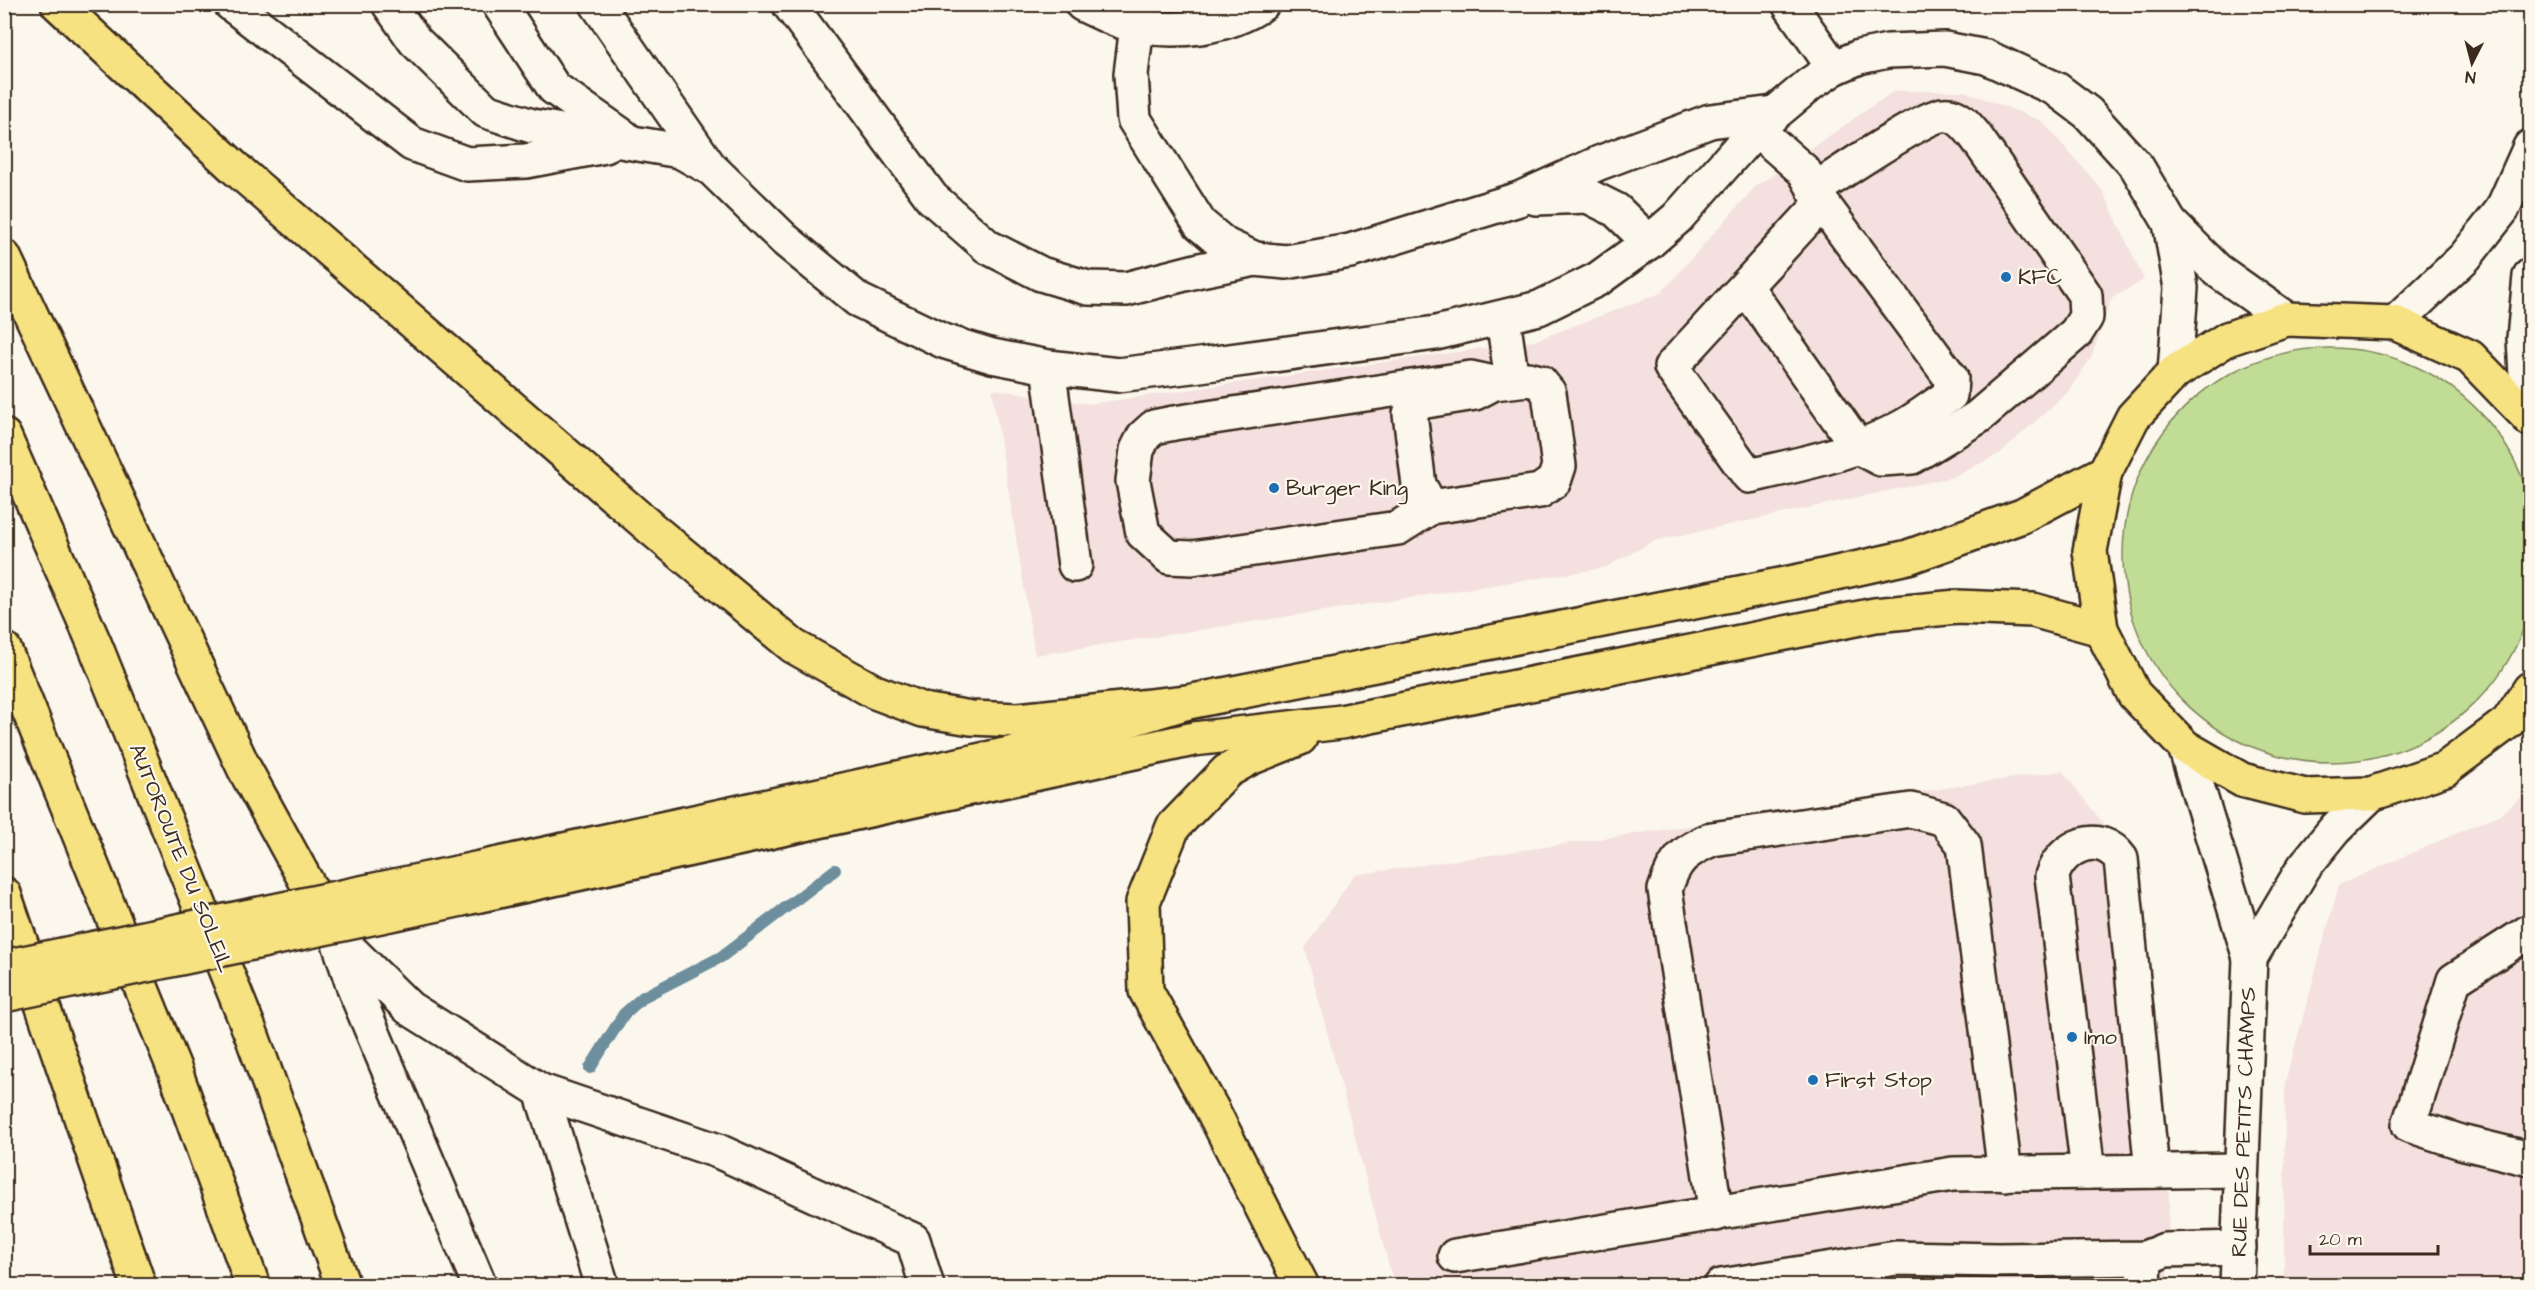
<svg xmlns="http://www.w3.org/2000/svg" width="2535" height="1290" viewBox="0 0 2535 1290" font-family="'Architects Daughter',sans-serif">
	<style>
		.built { fill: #f4e0de }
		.green { fill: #c1dd95; stroke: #7e845a; stroke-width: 1.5 }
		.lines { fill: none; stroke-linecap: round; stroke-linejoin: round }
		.stream { stroke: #6d8e9d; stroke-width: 12 }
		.minor-casing { stroke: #3b2a1e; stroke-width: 38 }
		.major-casing { stroke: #3b2a1e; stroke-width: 38 }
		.highway-casing { stroke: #3b2a1e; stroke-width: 38 }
		.minor { stroke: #fbf7ec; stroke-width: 33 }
		.major { stroke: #f7e281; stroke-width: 33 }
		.highway { stroke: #f7e281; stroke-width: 33 }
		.major-bridge-casing { stroke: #3b2a1e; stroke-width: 38; stroke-linecap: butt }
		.major-bridge { stroke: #f7e281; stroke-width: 33 }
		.poi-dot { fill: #1f6fb2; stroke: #fbf7ec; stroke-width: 2 }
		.labels { text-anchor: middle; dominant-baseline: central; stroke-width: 4.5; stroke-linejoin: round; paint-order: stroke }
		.poi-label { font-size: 22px; fill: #3b2a1e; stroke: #fbf7ec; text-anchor: start }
		.street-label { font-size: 22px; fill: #3b2a1e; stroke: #fbf7ec }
	</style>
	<rect width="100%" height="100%" fill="#fbf7ec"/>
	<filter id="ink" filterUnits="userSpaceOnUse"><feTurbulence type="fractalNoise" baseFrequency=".0167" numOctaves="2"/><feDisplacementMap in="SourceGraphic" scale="12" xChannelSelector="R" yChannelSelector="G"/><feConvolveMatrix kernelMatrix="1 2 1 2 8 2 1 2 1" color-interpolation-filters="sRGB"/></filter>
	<g filter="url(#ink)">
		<g class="built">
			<path d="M1894,91H1964L2042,121L2103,191L2144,280L2112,298L2091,358L2068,392L1999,454L1953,477L1654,541L1604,568L1035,655L992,389L1089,404L1534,341L1661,293L1754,188Z"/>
			<path d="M2062,771L2139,869L2170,1155L2167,1285H1394L1305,948L1354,875Z"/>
			<path d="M2530,790V1285L2284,1286L2285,1083L2339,885L2501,814Z"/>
		</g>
		<circle class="green" cx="2330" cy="555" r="207"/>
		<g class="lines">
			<path class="stream" d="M590,1068L624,1014L643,997L721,957L835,870"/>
			<g class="minor-casing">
				<g id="minor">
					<path d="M231,4L412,144L467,164L526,161L605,146"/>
					<path d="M389,4L415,41L486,111L532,126L680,151L712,169L785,240L858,300L943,341L992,356L1048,367L1118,375L1200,365L1436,333L1539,308L1598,279L1649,242L1677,218L1756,129L1810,84L1834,68L1859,57L1888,51L1945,49L1986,57L2056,89L2088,113L2137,167L2170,223L2217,270L2286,319"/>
					<path d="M499,4L554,88L624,137"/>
					<path d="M597,4L707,163"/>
					<path d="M789,4L932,198L988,247L1041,274L1088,288L1126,289L1200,270L1255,259"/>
					<path d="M1082,4C1099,12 1120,23 1138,26C1178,33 1228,28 1262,4"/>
					<path d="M1789,4L1834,68"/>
					<path d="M1137,26L1131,74L1134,119L1200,224L1225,245L1255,259L1286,262L1350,251L1519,199L1599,163L1710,121L1774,113"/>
					<path d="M1756,129L1804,171L1822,203L1951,378L1950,395C1935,405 1920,417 1904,426C1856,453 1802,464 1749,476L1671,367L1822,203"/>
					<path d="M1536,198L1588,196L1616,210L1649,242"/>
					<path d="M2170,223L2181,288L2175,372"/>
					<path d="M1746,287L1858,447L1881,459L1912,457L1978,417L2076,333L2086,317L2085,295L1976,137C1968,127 1958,113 1943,115C1924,116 1836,176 1814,190"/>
					<path d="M1503,319L1512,380"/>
					<path d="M2395,323L2465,257L2502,210L2530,147"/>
					<path d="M1048,367L1075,565"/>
					<path d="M2528,414L2524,338L2530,276"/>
					<path d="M1431,507L1398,528L1192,558L1169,557L1143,533L1133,481L1137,450L1144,436L1154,427L1174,423L1471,378L1494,383L1528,379L1540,382L1549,393L1559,466L1554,481L1540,491L1431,507L1419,485L1410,414L1413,407L1420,402L1475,393L1494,383"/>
					<path d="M2185,747L2250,958L2237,1286"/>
					<path d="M2530,931L2454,980L2409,1125L2461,1142L2530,1159"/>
					<path d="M337,937L409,1008L541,1091L718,1151L913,1240L927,1286"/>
					<path d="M339,943L354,988L480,1286"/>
					<path d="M2250,958L2304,867L2336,828L2371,794"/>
					<path d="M541,1091L602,1286"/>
					<path d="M2088,1172L2052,876C2061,846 2100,829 2121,859L2152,1171"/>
					<path d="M1716,1214L1665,890C1674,860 1684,851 1712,839L1911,810L1944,819L1964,845L2005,1174"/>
					<path d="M1455,1256L1953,1174L2240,1170"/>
					<path d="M1721,1286L1896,1258L1998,1260L2145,1258L2165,1250L2239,1248"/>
					<path d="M2144,1286L2145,1258"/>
				</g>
			</g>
			<g class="major-casing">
				<g id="major">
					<path d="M2530,419L2470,357L2395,323L2286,319L2227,339L2175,372L2133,417L2105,472L2090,551L2101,629L2134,694L2185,747L2242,780L2305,796L2371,794L2445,769L2508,722L2530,689"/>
					<path d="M1300,738L1250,758L1227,771L1173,827L1143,902L1146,991L1213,1111L1302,1286"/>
					<path d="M457,873L1033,749L1188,702L1805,580L1908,557L2022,516L2105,472"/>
					<path d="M462,899L1194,739L1341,722L1875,615L1957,607L2033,610L2101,629"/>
				</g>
			</g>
			<g class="highway-casing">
				<g id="highway">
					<path d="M58,4L235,168L652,529L793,646L875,692L923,710L971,718L1018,720L1188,702"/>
					<path d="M4,257L244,768L330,925"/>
					<path d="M4,436L95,645L252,1036L343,1286"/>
					<path d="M4,649L174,1068L253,1286"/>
					<path d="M4,894L139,1286"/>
				</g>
			</g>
			<use href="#minor" class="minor"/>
			<use href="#major" class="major"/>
			<use href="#highway" class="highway"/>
			<g class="major-bridge-casing">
				<g id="major-bridge">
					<path d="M4,967L457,873"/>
					<path d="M4,995L462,899"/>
				</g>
			</g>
			<use href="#major-bridge" class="major-bridge"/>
		</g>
	</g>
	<g class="poi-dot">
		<circle cx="2006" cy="277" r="6"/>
		<circle cx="1274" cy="488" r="6"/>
		<circle cx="2072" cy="1037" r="6"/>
		<circle cx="1813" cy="1080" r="6"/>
	</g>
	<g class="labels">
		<g class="poi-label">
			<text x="2018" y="277">KFC</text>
			<text x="1286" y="488">Burger King</text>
			<text x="2084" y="1037">Imo</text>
			<text x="1825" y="1080">First Stop</text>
		</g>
		<g class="street-label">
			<text transform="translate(181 858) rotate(68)">AUTOROUTE DU SOLEIL</text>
			<text transform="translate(2244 1122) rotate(-88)">RUE DES PETITS CHAMPS</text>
		</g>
	</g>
	<rect width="2535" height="1290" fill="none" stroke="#fbf7ec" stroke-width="24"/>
	<rect x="12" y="12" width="2511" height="1266" fill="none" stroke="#3b2a1e" stroke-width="2" filter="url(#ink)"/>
	<g transform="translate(2472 63) rotate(186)" stroke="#fbf7ec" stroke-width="4.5" paint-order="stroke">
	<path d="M0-4.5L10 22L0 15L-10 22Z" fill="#3b2a1e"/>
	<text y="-9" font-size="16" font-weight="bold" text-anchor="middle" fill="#3b2a1e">N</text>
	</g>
	<path d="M2310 1245v9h128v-9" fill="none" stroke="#3b2a1e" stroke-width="3"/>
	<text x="2319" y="1245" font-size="18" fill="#3b2a1e" stroke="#fbf7ec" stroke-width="4.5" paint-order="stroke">20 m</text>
</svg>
